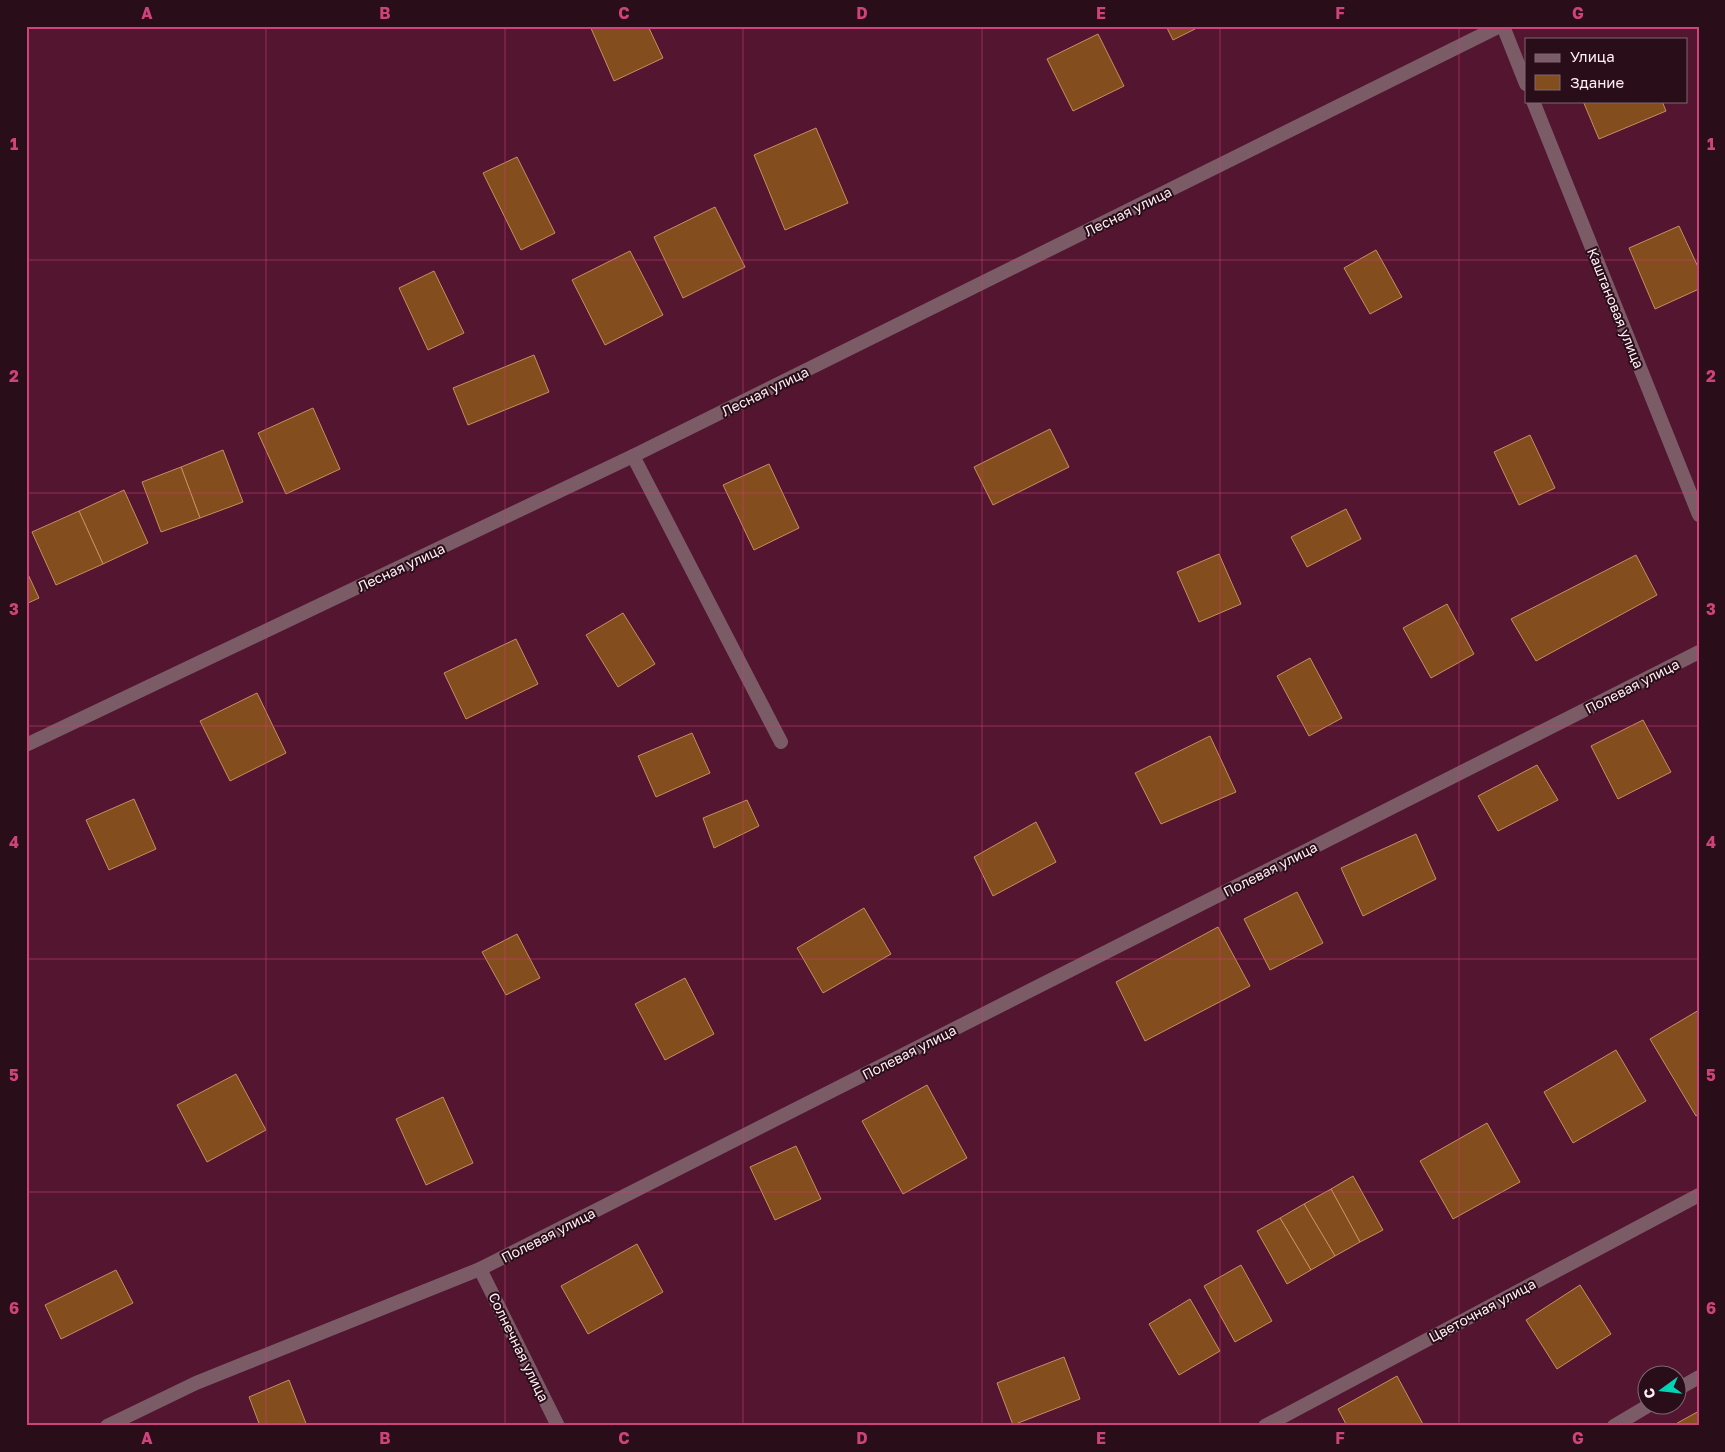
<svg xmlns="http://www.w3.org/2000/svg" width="1725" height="1452" viewBox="0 0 1725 1452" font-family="'Golos Text',sans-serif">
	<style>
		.building { fill: #844d1e; stroke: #c98d5f }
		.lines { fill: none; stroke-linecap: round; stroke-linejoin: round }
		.minor { stroke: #7b5c66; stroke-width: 14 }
		.grid { fill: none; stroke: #ce4379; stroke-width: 1; stroke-opacity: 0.55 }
		.labels { text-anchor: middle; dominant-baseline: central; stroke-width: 4; stroke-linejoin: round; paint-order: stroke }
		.street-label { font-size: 14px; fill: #ffeef3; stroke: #290d18 }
		.neatline { fill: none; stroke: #ce4379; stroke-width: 2 }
		.grid-label { font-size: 16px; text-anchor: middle; font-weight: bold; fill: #ce4379 }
	</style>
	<rect width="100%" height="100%" fill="#531530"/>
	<g class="building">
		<path d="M590,26H648L663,58L614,81Z"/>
		<path d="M1166,26H1201L1173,40Z"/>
		<path d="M1098,34L1124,86L1073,111L1047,59Z"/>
		<path d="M1583,101H1662L1666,111L1599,139Z"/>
		<path d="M816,128L848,203L785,230L754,155Z"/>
		<path d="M517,157L555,233L521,250L483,173Z"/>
		<path d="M715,207L745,267L683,298L654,237Z"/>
		<path d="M1679,226L1699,269V289L1655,309L1629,248Z"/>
		<path d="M1376,250L1402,297L1370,314L1344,268Z"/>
		<path d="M630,251L663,315L605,345L572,280Z"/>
		<path d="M434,271L464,333L428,350L399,288Z"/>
		<path d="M534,355L549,392L468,425L453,388Z"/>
		<path d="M313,408L340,469L286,494L258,433Z"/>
		<path d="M1050,429L1069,467L993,505L974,467Z"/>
		<path d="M1530,435L1555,488L1519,505L1494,452Z"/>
		<path d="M223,450L243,502L200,518L181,467Z"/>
		<path d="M769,464L799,528L754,550L723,485Z"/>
		<path d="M181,467L200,518L161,532L142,482Z"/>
		<path d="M124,490L148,543L103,564L79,511Z"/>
		<path d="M1346,509L1361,539L1307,567L1291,537Z"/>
		<path d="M79,511L103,564L56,585L32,532Z"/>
		<path d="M1219,554L1241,604L1199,622L1177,572Z"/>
		<path d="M1636,555L1657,595L1536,661L1511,619Z"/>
		<path d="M26,570L39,598L26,604Z"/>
		<path d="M1447,604L1474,654L1431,678L1403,628Z"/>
		<path d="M623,613L655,664L618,687L586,635Z"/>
		<path d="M516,639L538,684L466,719L444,673Z"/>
		<path d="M1310,658L1342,718L1309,736L1277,676Z"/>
		<path d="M257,693L286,753L230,781L200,721Z"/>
		<path d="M1643,720L1671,772L1618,799L1591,746Z"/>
		<path d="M692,733L710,773L656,797L638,756Z"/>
		<path d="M1210,736L1236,792L1161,824L1135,773Z"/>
		<path d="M1537,765L1558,800L1498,831L1478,796Z"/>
		<path d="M134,799L156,849L109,870L86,820Z"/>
		<path d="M747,800L759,826L714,848L703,818Z"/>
		<path d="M1036,822L1056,862L993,896L974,857Z"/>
		<path d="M1416,834L1436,879L1363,916L1341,868Z"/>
		<path d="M1297,892L1323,943L1270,970L1244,919Z"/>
		<path d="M864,908L891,954L823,993L797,948Z"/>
		<path d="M1218,927L1250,986L1145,1041L1116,982Z"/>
		<path d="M517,934L540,978L506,995L482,952Z"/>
		<path d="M685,978L714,1034L665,1060L635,1004Z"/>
		<path d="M1699,1010V1114L1696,1116L1650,1039Z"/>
		<path d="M1616,1050L1646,1101L1573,1143L1544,1092Z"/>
		<path d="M236,1074L266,1130L207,1162L177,1105Z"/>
		<path d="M927,1085L967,1158L903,1194L862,1121Z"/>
		<path d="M443,1097L473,1163L426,1185L396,1119Z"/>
		<path d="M1487,1123L1520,1182L1453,1219L1420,1161Z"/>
		<path d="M796,1146L821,1199L775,1220L750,1167Z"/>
		<path d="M1353,1176L1383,1230L1360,1242L1331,1189Z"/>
		<path d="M1331,1189L1360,1242L1335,1256L1304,1204Z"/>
		<path d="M1304,1204L1335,1256L1311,1270L1280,1218Z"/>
		<path d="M1280,1218L1311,1270L1287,1284L1257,1231Z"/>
		<path d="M637,1244L663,1292L588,1334L561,1286Z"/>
		<path d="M1241,1265L1272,1321L1235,1342L1204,1286Z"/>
		<path d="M116,1270L133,1303L61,1339L45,1305Z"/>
		<path d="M1580,1285L1611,1334L1557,1369L1526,1320Z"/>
		<path d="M1190,1299L1220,1351L1179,1375L1149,1324Z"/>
		<path d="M1064,1357L1080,1399L1013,1425L997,1383Z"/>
		<path d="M1397,1376L1424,1426H1347L1338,1409Z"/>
		<path d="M289,1380L307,1426H260L249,1397Z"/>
		<path d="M1699,1411V1426H1672Z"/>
	</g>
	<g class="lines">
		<g class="minor">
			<path d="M1503,26L1526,84"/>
			<path d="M1533,101L1699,515"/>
			<path d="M633,456L781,742"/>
			<path d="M26,745L633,456L1500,26"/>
			<path d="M480,1269L558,1426"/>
			<path d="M1678,1389L1699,1377"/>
			<path d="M107,1426L196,1383L480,1269L1699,652"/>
			<path d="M1265,1426L1699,1195"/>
			<path d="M1614,1426L1651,1404"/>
		</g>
	</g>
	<path class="grid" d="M266,26V1426M505,26V1426M743,26V1426M982,26V1426M1220,26V1426M1459,26V1426M26,260H1699M26,493H1699M26,726H1699M26,959H1699M26,1192H1699"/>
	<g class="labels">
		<g class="street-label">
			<text transform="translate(1128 211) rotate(-26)">Лесная улица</text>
			<text transform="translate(1616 308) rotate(68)">Каштановая улица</text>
			<text transform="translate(765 391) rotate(-26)">Лесная улица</text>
			<text transform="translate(401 567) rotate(-25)">Лесная улица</text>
			<text transform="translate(1632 686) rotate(-27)">Полевая улица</text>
			<text transform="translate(1270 869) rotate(-27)">Полевая улица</text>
			<text transform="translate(909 1052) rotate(-27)">Полевая улица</text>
			<text transform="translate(548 1235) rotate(-27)">Полевая улица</text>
			<text transform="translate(1482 1310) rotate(-28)">Цветочная улица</text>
			<text transform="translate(519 1347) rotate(64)">Солнечная улица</text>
		</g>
	</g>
	<rect width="1725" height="1452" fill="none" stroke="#290d18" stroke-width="55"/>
	<rect x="1525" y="38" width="162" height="65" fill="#290d18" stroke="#7f6770"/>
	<rect x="1535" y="54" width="25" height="8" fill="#7b5c66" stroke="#7f6770"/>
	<text x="1570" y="62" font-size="15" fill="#ffeef3">Улица</text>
	<rect x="1535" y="75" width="25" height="15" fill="#844d1e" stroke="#7f6770"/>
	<text x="1570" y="88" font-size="15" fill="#ffeef3">Здание</text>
	<g transform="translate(1662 1390) rotate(255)"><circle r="24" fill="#290d18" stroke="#7f6770"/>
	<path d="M0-4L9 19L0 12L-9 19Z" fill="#02d5b6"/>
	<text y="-8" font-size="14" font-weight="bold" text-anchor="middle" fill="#ffeef3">С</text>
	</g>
	<rect x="28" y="28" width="1670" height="1396" class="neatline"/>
	<g class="grid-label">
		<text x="147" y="19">A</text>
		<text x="385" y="19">B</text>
		<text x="624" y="19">C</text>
		<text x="862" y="19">D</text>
		<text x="1101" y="19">E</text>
		<text x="1340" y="19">F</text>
		<text x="1578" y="19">G</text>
		<text x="14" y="150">1</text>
		<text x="1711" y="150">1</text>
		<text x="14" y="382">2</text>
		<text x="1711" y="382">2</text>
		<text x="14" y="615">3</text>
		<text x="1711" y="615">3</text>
		<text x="14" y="848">4</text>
		<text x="1711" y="848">4</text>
		<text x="14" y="1081">5</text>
		<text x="1711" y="1081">5</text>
		<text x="14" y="1314">6</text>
		<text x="1711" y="1314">6</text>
		<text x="147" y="1444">A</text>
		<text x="385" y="1444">B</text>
		<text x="624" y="1444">C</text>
		<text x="862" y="1444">D</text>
		<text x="1101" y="1444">E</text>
		<text x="1340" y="1444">F</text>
		<text x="1578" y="1444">G</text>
	</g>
</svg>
